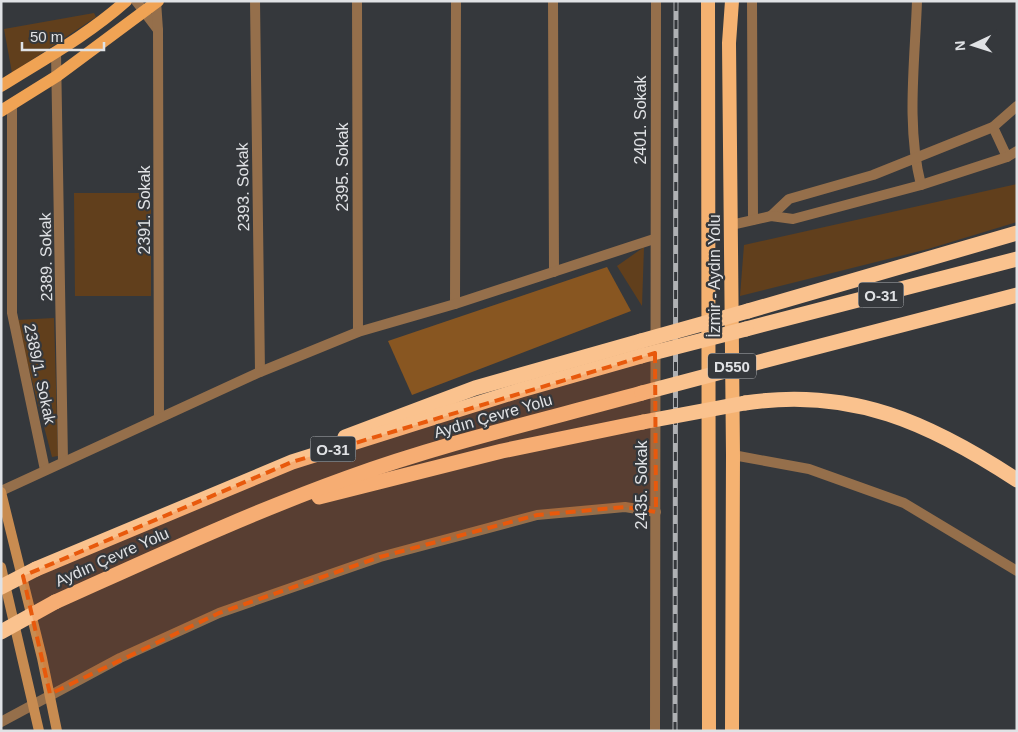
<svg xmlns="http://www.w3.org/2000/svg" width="1018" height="732" viewBox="0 0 1018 732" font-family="Arial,sans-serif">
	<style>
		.green { fill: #613f1c }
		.forest { fill: #885621 }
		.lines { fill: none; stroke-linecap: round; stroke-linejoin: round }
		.minor { stroke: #956f4b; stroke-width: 10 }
		.tertiary { stroke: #956f4b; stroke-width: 10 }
		.secondary { stroke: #c88c51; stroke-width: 10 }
		.primary { stroke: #f0a354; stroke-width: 12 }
		.trunk { stroke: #f5b271; stroke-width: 14 }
		.motorway { stroke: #fac28e; stroke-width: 15 }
		.rail-casing { stroke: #afb1b4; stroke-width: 5 }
		.rail { stroke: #35383c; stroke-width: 3; stroke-dasharray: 9; stroke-linecap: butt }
		.motorway-bridge { stroke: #fac28e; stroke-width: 15 }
		.marked { fill: #e8590c; fill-opacity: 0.2; stroke: #e8590c; stroke-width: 4; stroke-dasharray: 10 6; stroke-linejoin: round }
		.labels { text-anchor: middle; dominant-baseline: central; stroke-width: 4.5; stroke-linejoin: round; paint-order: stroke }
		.shield { fill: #35383c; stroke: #adafb2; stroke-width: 1 }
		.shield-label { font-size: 15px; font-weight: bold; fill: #e0e2e5 }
		.street-label { font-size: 16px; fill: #e0e2e5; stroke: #35383c }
	</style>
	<rect width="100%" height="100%" fill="#35383c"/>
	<g class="green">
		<path d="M94,13L96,17L12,73L4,29Z"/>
		<path d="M1017,184V222L928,249L740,296L744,245Z"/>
		<path d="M74,193H151V296H75Z"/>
		<path d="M644,247L642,306L617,266Z"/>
		<path d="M54,318L58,456L52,457L16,320Z"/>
	</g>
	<path class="forest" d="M607,267L631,311L412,395L388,341Z"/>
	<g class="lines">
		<g class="minor">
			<path d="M136,1L158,30"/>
			<path d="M156,1L158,30L159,418"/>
			<path d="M255,1L260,372"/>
			<path d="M357,1L358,332"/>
			<path d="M553,1L554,272"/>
			<path d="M752,1L753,220"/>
			<path d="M917,1C915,61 906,126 921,185"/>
			<path d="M56,53L63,461"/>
			<path d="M12,104V313L45,470"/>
			<path d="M993,127L1007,157"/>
			<path d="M771,216L789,199L873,175L993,127L1017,106"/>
			<path d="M731,225L771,216L793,219L921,185L1007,157L1017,151"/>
			<path d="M455,304L456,1"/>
			<path d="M1,722L120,658L219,613L380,557L537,515L625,507L656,512"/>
		</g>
		<g class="tertiary">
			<path d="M733,455L809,469L904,503L1017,571"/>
			<path d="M1,491L260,372L358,332L455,304L654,239"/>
			<path d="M655,731L656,1"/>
		</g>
		<g class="secondary">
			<path d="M1,492L42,658L57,731"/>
			<path d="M1,567L39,731"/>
		</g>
		<g class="primary">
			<path d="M1,86C44,59 88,35 126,1"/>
			<path d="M1,111L57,76L158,1"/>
		</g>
		<g class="trunk">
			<path d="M708,1L709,731"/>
			<path d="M732,731L733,455L729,43L732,1"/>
		</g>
		<g class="motorway">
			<path d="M748,311L1017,233"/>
			<path d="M746,329L1017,259"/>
			<path d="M748,365L1017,295"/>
			<path d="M745,403C852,387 930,423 1017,480"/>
			<path d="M345,437L475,388L641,341"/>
			<path d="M319,497L502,451L643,422"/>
			<path d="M36,569L292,462L521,390L641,356"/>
			<path d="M55,602C151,559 247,514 347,478C443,443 544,420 642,393"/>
		</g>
		<g class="rail-casing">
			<path id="rail" d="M675,731L676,1"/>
		</g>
		<use href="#rail" class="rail"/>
		<g class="motorway-bridge">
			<path d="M641,341L748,311"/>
			<path d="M641,356L746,329"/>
			<path d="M642,393L748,365"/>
			<path d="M643,422L745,403"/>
			<path d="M1,587L36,569"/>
			<path d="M1,632L55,602"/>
		</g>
	</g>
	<path class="marked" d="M655,353L656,512L625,507L537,515L380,557L219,613L50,694L23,576L292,462Z"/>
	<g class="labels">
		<g class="shield">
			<rect x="858.5" y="282.5" width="45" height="25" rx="4"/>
			<rect x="708" y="353.5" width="48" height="25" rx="4"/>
			<rect x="310.5" y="436.5" width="45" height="25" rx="4"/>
		</g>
		<g class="shield-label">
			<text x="881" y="295">O-31</text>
			<text x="732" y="366">D550</text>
			<text x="333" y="449">O-31</text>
		</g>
		<g class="street-label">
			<text transform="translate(640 120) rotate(-90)">2401. Sokak</text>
			<text transform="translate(342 167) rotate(-90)">2395. Sokak</text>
			<text transform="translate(243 187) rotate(-91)">2393. Sokak</text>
			<text transform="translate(144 210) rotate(-90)">2391. Sokak</text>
			<text transform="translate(46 257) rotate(-91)">2389. Sokak</text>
			<text transform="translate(714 276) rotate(-90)">İzmir - Aydın Yolu</text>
			<text transform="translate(40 374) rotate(78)">2389/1. Sokak</text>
			<text transform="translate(493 416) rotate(-16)">Aydın Çevre Yolu</text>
			<text transform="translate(641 485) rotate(-90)">2435. Sokak</text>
			<text transform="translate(112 557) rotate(-24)">Aydın Çevre Yolu</text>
		</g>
	</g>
	<rect width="1018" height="732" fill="none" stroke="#e0e2e5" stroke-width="5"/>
	<g transform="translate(973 45) rotate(266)" stroke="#35383c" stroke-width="4" paint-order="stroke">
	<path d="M0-4L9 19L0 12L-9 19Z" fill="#e0e2e5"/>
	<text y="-8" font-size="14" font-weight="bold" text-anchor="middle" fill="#e0e2e5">N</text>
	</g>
	<path d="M22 42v8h82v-8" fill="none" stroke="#e0e2e5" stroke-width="2.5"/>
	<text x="30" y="42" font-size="15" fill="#e0e2e5" stroke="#35383c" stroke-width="4" paint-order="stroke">50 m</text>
</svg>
